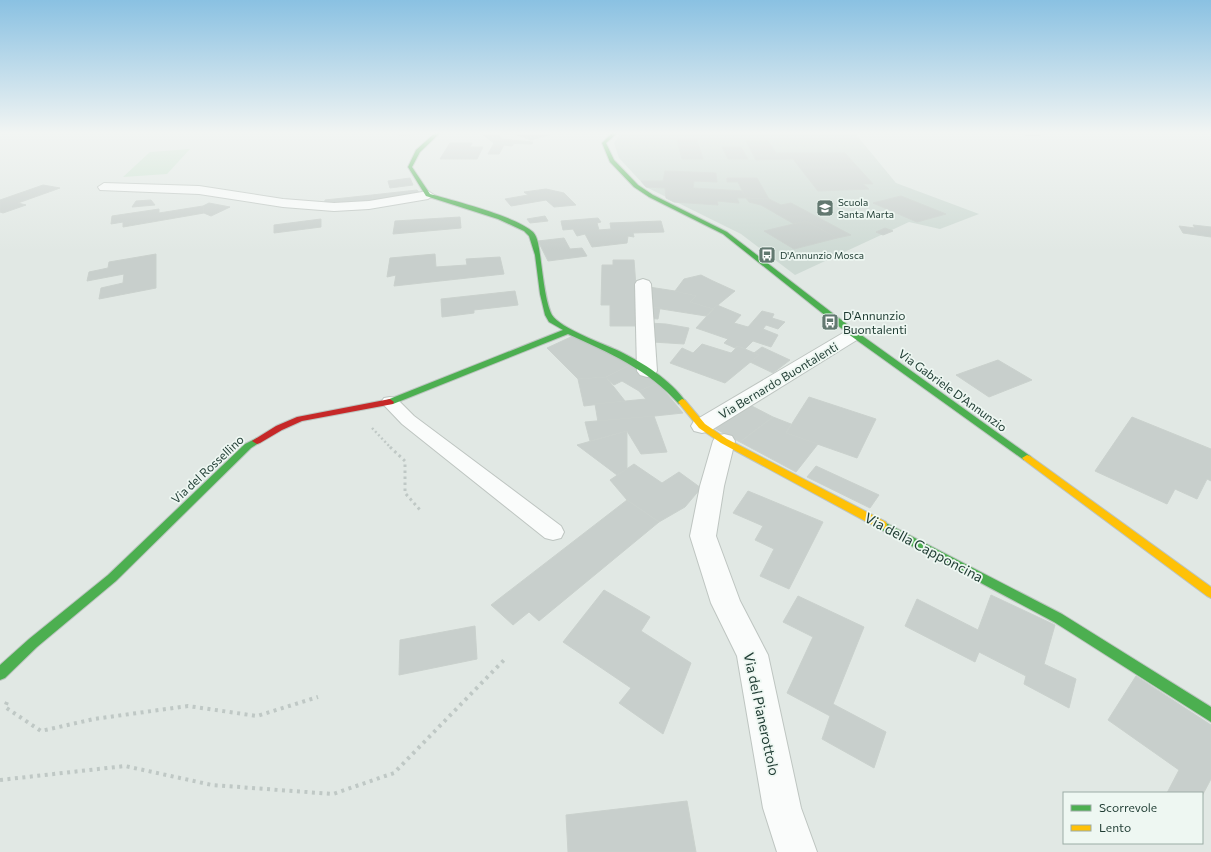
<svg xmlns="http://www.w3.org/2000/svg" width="1211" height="852" viewBox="0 0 1211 852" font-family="Commissioner,sans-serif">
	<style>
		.built { fill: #cedad4 }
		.green { fill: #c9e2cf }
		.building { fill: #c8cfcc; stroke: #cad1cd }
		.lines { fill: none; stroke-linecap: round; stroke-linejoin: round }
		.lane-casing { stroke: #bec5c1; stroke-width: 2 }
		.street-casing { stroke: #bec5c1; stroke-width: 2 }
		.fast-casing { stroke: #bdc5c1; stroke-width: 2 }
		.slow-casing { stroke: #bdc5c1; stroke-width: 2 }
		.jam-casing { stroke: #bdc5c1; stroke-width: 2 }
		.path-far2 { stroke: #bfc8c5; stroke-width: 2.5; stroke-dasharray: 2 2.5; stroke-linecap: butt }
		.path-far1 { stroke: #bfc8c5; stroke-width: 3; stroke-dasharray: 2.5 3.5; stroke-linecap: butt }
		.path { stroke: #bfc8c5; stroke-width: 4; stroke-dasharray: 3 4.5; stroke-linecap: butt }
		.lane { fill: #fafcfb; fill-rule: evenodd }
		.street { fill: #fafcfb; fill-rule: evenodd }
		.fast { fill: #4caf50; fill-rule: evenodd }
		.slow { fill: #ffc107; fill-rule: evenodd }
		.jam { fill: #c62828; fill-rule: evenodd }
		.labels { text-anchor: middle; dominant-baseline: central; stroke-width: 3.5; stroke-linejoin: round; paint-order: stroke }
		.far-poi-label { font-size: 10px; fill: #1e3b32; stroke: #eef7f2; text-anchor: start }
		.poi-label { font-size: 12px; fill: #1e3b32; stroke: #eef7f2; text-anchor: start }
		.street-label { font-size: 12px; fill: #1e3b32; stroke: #eef7f2 }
		.near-street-label { font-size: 14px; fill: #1e3b32; stroke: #eef7f2 }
	</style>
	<rect width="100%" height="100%" fill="#e1e8e4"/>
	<path class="built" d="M626,132H854L896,183L979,214L940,229L909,222L795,275L741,234L646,187L619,158L614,143L620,134Z"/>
	<path class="green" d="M190,149L167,174L123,177L150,152Z"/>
	<g class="building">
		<path d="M400,132H433V134L398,135Z"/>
		<path d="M516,132H552L556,133L531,140L511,133Z"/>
		<path d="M741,132H758L760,134H742Z"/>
		<path d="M1034,132L1041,135L1028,136L1019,133Z"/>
		<path d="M498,134L501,139L533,142L532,144L494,143L483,135Z"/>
		<path d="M677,140H697L703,159H682Z"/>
		<path d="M746,141H768L776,153H845L873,184H863L869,189L818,191L793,159L756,160Z"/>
		<path d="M450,143H472L470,147H483L477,159H440Z"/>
		<path d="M494,143H514L512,146L504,145L499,154H488Z"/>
		<path d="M722,147H741L748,159H728Z"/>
		<path d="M665,171L716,173L717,182L694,181L693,188L743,191L746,198H737L739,203L717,201L718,205L674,202L666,198L665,188L646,187L641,181H663Z"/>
		<path d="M410,178L413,185L390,188L388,181Z"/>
		<path d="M727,178H757L769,199L746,198L738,182H727Z"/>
		<path d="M43,185L60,188L18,203L26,205L3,213L0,212V200Z"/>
		<path d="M546,189L564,193L576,205L554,207L546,200L511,206L505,199L528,195L524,192Z"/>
		<path d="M417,190L421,195L373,202L372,195Z"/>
		<path d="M372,195L373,202L324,206L325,200Z"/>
		<path d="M901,196L946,214L917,222L873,203Z"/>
		<path d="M746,198L769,199L781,205L791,203L851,235L837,238L806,221L794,224L761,205L749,202Z"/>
		<path d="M151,200L155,205L132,207L136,201Z"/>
		<path d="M209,203L230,207L211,216L204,213L203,206Z"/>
		<path d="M203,206L204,213L123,227V222L111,224L112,216L159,209V213Z"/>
		<path d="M545,216L548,221L530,223L527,219Z"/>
		<path d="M460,217L461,228L393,234L395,221Z"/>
		<path d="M598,218L601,222L597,223L599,230L611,229L610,223L661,221L664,232L633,233L634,237L628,236L627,243L592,247L585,234L577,236L573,229L563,230L561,221Z"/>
		<path d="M321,219V227L274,233V225Z"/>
		<path d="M806,221L837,238L794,249L764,231Z"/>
		<path d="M1193,225L1211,227V237L1183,233L1179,226L1195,228Z"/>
		<path d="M885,228L893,231L883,235L876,232Z"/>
		<path d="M564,238L570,249L582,248L587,256L548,261L538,241Z"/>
		<path d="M156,254V288L99,299L101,288L123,283L124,274L87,281L89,272L108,268L109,262Z"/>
		<path d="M435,254L436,267L467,265L466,259L500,257L504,274L394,286L396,275L387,277L390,258Z"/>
		<path d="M613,260H634L639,326H610V305H601L602,265H613Z"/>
		<path d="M701,275L713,281L735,291L713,309L690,302L696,296L675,291L684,279Z"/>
		<path d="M649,287L675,291L696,296L690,302L713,309L706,316L649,307Z"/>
		<path d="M515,291L518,305L474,310V313L442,317L441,299Z"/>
		<path d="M717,305L741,315L734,323L748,327L762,311L774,314L772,318L785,322L778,329L766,325L763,329L778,335L771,347L753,341L745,349L738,346L735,348L724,343L728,339L696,328Z"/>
		<path d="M649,307L660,308L658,319L647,318Z"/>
		<path d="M648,323L666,324L689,328L684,344L653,342Z"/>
		<path d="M573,336L630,365L606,377L578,379L547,348Z"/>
		<path d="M702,344L731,353L738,346L759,355L725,383L670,363L682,348L693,353Z"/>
		<path d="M762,347L790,360L773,373L750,362L759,355L754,353Z"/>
		<path d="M998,360L1032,380L989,397L956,375Z"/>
		<path d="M630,365L658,383L639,391L622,381L614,385L606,377Z"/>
		<path d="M606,377L625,401L584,406L578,379Z"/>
		<path d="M658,383L683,413L598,422L595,404L646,399L639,391Z"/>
		<path d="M809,397L876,419L857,458L786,433Z"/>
		<path d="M748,404L773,417L740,442L714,428Z"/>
		<path d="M654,416L667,452L641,454L627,431L590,441L585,422Z"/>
		<path d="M773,417L791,424L786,433L818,444L796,472L740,442Z"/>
		<path d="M1132,417L1211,449V481L1207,479L1197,499L1175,489L1167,504L1095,471Z"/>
		<path d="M627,431V469L617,475L577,445Z"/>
		<path d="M634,464L662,483L679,472L701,488L685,507L659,522L627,500L610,480Z"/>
		<path d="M816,466L879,495L870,508L807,477Z"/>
		<path d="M748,491L823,522L789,589L760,576L774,549L755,540L763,526L733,513Z"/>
		<path d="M627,500L659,522L539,621L529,612L513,625L491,605Z"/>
		<path d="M604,590L650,617L641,631L691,663L663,734L619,703L631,688L563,642Z"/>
		<path d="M991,595L1055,625L1044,664L1076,679L1069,708L1024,684L1026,676L979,652L975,662L905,626L917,599L978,630Z"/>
		<path d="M798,596L864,627L833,704L886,732L874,768L822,739L830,716L787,693L813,637L783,622Z"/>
		<path d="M475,626L477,659L399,675L400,640Z"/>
		<path d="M1136,676L1211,725V779L1202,796V793H1167L1179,770L1108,720Z"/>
		<path d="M687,801L696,852H568L566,815Z"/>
	</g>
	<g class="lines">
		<g class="lane-casing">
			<path id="lane" d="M390,397L396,398L414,416L561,526L564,532L561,538L553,540L545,538L402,424L381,402L384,398Z"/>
		</g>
		<g class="street-casing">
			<g id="street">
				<path d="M104,183L199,186L283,199L334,203L369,201L428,191L434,195L428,199L369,209L334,211L283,207L199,194L100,190L98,187Z"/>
				<path d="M643,279L649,281L651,284L657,371L654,375L647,377L640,375L637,371L635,284L637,281Z"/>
				<path d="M854,329L860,330L863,334L860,338L710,431L702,433L694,431L691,426L694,421L848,330Z"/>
				<path d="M724,434L732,436L735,441L724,486L716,536L740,601L768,655L801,808L817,852H777L763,808L737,656L711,603L690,536L700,486L713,441L716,436Z"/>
			</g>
		</g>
		<g class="fast-casing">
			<g id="fast">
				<path d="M436,132H441L420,152L412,167L430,194C455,201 515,216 533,232C536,235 537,239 538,243C542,262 544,300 552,315C560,328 604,344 619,351C643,363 670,379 686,402L685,404H679C648,369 609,353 568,334L393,404H387L386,402L387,400L563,330L549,322L545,315L540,294L535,255L529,236L524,231L498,219L426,196L408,167L416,150Z"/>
				<path d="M613,132H618L606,143L614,160L638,185L653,195L727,232L857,332L1030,456L1032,458L1030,460H1024L851,336L723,234L649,197L634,187L610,162L602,143Z"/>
				<path d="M257,438L260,439L262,441L251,448L116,581L37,647L5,678L0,680V665L29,639L108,575L245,444Z"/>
				<path d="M882,521L1062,614L1211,707V722L1054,622L878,528L877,525L878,522Z"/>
			</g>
		</g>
		<g class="slow-casing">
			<g id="slow">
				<path d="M682,399L685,400L705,424L727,439L886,522L887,525L886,528L882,529L878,528L721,443L699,428L678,402Z"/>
				<path d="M1027,455L1030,456L1211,587V598L1207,596L1024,460L1022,458Z"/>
			</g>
		</g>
		<g class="jam-casing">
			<path id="jam" d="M390,399L394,402L393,404L302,421L282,430L260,443L257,444L252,441L276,426L297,417Z"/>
		</g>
		<path class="path-far2" d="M372,428L391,448"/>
		<path class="path-far1" d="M390,447L405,461V493L420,510"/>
		<g class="path">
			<path d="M7,702L5,707L41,731L94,719L188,706L257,716L318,697"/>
			<path d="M0,780L125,766L212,785L333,794L394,773L504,660"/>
		</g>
		<use href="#lane" class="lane"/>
		<use href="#street" class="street"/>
		<use href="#fast" class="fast"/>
		<use href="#slow" class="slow"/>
		<use href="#jam" class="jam"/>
	</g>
	<linearGradient id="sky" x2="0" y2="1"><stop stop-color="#8ac1e2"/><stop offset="0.53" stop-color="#f2f5f3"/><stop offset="1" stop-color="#f2f5f3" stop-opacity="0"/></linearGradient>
	<rect width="1211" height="251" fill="url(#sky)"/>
	<defs>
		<g id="school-square" transform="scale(0.9)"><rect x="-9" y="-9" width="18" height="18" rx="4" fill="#627870" stroke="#eef7f2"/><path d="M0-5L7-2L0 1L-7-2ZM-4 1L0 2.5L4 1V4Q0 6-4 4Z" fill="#fff"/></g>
		<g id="bus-square" transform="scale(0.9)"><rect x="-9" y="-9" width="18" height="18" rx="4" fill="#627870" stroke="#eef7f2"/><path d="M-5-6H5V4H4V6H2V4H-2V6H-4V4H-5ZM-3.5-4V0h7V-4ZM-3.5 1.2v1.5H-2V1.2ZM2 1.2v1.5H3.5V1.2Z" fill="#fff"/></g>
	</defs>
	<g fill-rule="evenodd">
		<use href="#school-square" x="825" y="208"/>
		<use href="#bus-square" x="767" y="255"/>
		<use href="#bus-square" x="830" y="322"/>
	</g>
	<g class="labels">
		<g class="far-poi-label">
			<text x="838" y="202">Scuola<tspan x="838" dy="12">Santa Marta</tspan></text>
			<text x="780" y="255">D'Annunzio Mosca</text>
		</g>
		<g class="poi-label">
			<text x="843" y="315">D'Annunzio<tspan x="843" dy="14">Buontalenti</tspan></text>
		</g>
		<g class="street-label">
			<text transform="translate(778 380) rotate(-31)">Via Bernardo Buontalenti</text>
			<text transform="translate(953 390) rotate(36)">Via Gabriele D'Annunzio</text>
			<text transform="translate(207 469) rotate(-43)">Via del Rossellino</text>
		</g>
		<g class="near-street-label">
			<text transform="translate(924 547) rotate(28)">Via della Capponcina</text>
			<text transform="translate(762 714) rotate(78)">Via del Pianerottolo</text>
		</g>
	</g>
	<rect x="1063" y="792" width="140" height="52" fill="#eef7f2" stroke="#9baca5"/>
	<rect x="1071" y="805" width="20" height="6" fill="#4caf50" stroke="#9baca5"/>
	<text x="1099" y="812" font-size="12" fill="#1e3b32">Scorrevole</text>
	<rect x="1071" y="825" width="20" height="6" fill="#ffc107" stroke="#9baca5"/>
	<text x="1099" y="832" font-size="12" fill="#1e3b32">Lento</text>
</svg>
